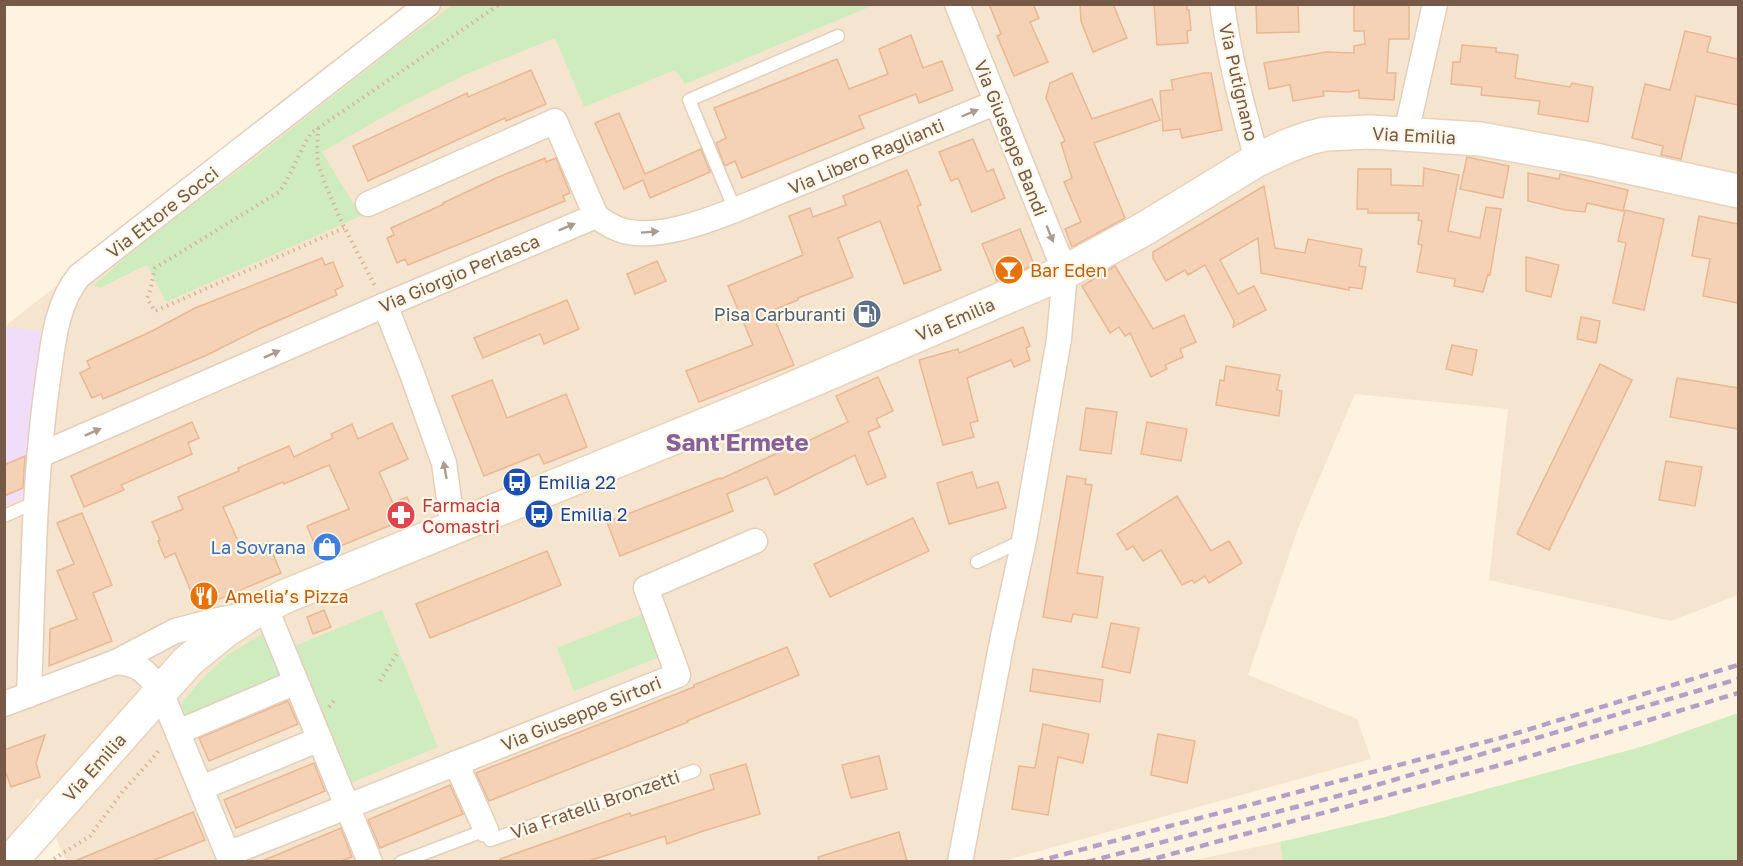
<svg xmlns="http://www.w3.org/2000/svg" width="1743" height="866" viewBox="0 0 1743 866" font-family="'Golos Text',sans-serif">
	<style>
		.residential { fill: #f6e5ce }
		.education { fill: #f0ddfa }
		.green { fill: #cfecbe }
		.building { fill: #f5d1b6; stroke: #e8b895; stroke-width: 1.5 }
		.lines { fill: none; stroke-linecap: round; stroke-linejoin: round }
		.lane-casing { stroke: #e2cfbb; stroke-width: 15 }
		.street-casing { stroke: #e2cfbb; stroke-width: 27 }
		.secondary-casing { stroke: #e9d2bb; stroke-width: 36 }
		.path { stroke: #d9b499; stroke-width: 4; stroke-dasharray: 1.5 4.5; stroke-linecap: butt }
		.lane { stroke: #fff; stroke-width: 12 }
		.street { stroke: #fff; stroke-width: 24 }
		.secondary { stroke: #fff; stroke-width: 33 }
		.rail { stroke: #b69fc7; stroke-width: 4.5; stroke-dasharray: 9 6; stroke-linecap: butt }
		.oneway { fill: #ad9b90 }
		.labels { text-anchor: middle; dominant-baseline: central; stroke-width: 4.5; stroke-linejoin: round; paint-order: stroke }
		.street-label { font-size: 18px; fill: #765946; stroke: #fff7e7 }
		.food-label { font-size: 18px; fill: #c56008; stroke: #fff7e7; text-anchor: start }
		.service-label { font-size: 18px; fill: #4e5e75; stroke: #fff7e7; text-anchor: end }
		.transit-label { font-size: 18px; fill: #164399; stroke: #fff7e7; text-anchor: start }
		.health-label { font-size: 18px; fill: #be3a42; stroke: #fff7e7; text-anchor: start }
		.shop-label { font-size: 18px; fill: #366cbe; stroke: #fff7e7; text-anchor: end }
		.district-label { font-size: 24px; font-weight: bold; fill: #88619a; stroke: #fff7e7 }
	</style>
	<rect width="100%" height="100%" fill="#fef3e0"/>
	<g class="residential">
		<path d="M419,5H1738V595L1671,621L1489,580L1508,409L1355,394L1299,526L1248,675L1357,719L1371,759L1003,861H66L38,798L5,848V326Z"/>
		<path d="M1280,842L1283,861L1188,862L1194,860Z"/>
	</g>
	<path class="education" d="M9,327L41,332L24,497L5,506L4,330Z"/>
	<g class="green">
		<path d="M454,4L874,5L685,84L675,70L584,107L555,38L471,72L406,104L322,152L361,216L166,302L147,265L99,288L94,285L138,246L255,158L393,49Z"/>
		<path d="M382,610L438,747L348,784L292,647Z"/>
		<path d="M645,613L662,656L574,691L557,648Z"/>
		<path d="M266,632L285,676L190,719L182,708V702L202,679L227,655Z"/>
		<path d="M1738,713V861H1283L1280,842L1385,817L1644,746Z"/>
	</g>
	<g class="building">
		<path d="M989,4H1033L1039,18L1030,22L1048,62L1014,76L997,36L1001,34Z"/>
		<path d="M1080,4H1113L1127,38L1093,52L1081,21Z"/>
		<path d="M1154,4H1187V10H1189L1191,30L1187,31L1188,43L1157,45Z"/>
		<path d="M1256,4H1298L1299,32L1257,33Z"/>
		<path d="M1354,4H1409V39H1389L1387,73H1396L1394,100L1359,98V90L1349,92L1323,91L1324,96L1293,101L1290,85L1269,89L1264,63L1326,52L1354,53V46L1365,44L1364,31H1354Z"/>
		<path d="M1685,31L1711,37L1707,52L1738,59V105L1696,96L1681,159L1661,155L1663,146L1632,138L1645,84L1670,90Z"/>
		<path d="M911,35L923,68L942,61L953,90L919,103L916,94L859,116L864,128L742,178L735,161L725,166L716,143L726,138L714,108L837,59L849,89L888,74L879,49Z"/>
		<path d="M1462,45L1496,48V52L1518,55L1515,78L1570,87L1572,83L1593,87L1588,122L1538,114L1540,101L1481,95L1482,87L1451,84L1453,62H1460Z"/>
		<path d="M531,70L546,104L506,121L505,118L368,181L353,146L467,93L468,97Z"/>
		<path d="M1072,73L1092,119L1152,99L1160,120L1094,143L1125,218L1072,247L1065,229L1081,222L1064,182L1072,178L1061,143L1065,141L1046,98L1050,83Z"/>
		<path d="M1204,73H1211L1222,130L1182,138L1180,129L1163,131L1160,91L1173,90L1171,80Z"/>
		<path d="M619,113L645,174L701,149L710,172L650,198L643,180L624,189L595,123Z"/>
		<path d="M973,139L987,172L993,169L1005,198L972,212L958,178L951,181L939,152Z"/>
		<path d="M1467,157L1509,166L1503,198L1460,189Z"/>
		<path d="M545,158L546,162L556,158L570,193L563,196L565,201L408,265L405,259L397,263L387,238L394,235L391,228L444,204L443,203L496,178Z"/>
		<path d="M1424,168L1459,175L1448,231L1480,238L1486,207L1501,209L1490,275L1488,274L1483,292L1454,286L1455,279L1417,272L1422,245L1418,244L1422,221L1418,220L1419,213H1368V209H1357L1358,169H1391V185L1423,186Z"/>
		<path d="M907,170L921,205L917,206L941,270L904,284L880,221L838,238L853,277L798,298V300L771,311L794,365L699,402L686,371L753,345L728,286L803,255L789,216L810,208L813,217L846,205L843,196Z"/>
		<path d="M1528,173L1559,179L1560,174L1628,190L1623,211L1587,203L1585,212L1566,210L1528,201Z"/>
		<path d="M1264,186L1275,248L1305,253L1308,239L1362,249L1359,266L1366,267L1362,289L1349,287V290L1261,273L1258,238L1220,260L1238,294L1254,286L1266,310L1233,327L1234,321L1205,265L1188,275L1185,270L1166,281L1153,258V252Z"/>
		<path d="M1625,210L1664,219L1644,310L1613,303L1626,243L1618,241Z"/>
		<path d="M1699,216L1738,224V303L1703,296L1710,259L1692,256Z"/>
		<path d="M1020,229L1034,265L997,281L982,244Z"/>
		<path d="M1526,257L1559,265L1551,297L1526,291Z"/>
		<path d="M322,258L325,265L333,262L343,286L335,290L337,295L259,329L207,355L103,399L101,394L92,398L80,373L90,368L87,361L152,331L195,308Z"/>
		<path d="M657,261L666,281L635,294L627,274Z"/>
		<path d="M1115,266L1153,329L1184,315L1196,342L1180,349L1183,357L1165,365L1167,369L1151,377L1130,333L1125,336L1119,327L1110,333L1082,286Z"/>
		<path d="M567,300L579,329L544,344L540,334L483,358L474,338Z"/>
		<path d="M1581,317L1600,321L1596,343L1577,339Z"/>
		<path d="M1023,327L1030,346L1026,348L1030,360L1014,367L1011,360L967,378L978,421L970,423L974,437L943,445L919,360L958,349L959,353Z"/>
		<path d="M1452,345L1477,350L1472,375L1446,369Z"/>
		<path d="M1600,364L1632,380L1549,550L1517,534Z"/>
		<path d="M1226,366L1280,375L1277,390L1282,391L1279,416L1216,405L1220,380L1224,381Z"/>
		<path d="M878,377L893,411L876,419L880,427L868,432L886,477L867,485L855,455L775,495L767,477L727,494L733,511L620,556L607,522L720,478L721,479L786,449L787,451L848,422L836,396Z"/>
		<path d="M1677,378L1738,388V429L1670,417Z"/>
		<path d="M492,380L507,418L566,394L587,447L544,464L539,454L484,476L452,396Z"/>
		<path d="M1086,408L1117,412L1111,454L1080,450Z"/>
		<path d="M192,422L199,438L188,443L192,454L121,485L124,490L84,507L71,476Z"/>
		<path d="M1147,422L1187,429L1181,461L1141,454Z"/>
		<path d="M392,423L408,459L379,472L393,503L407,497L415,515L319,555L307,526L349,509L329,465L284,484L283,482L223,507L241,548L250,544L252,548L268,542L281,573L198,608L175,553L165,558L158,541L160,540L152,522L183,509L178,497L239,471L238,468L289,446L294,457L333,438L331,434L352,424L358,439Z"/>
		<path d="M25,456L23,488L4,496V465Z"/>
		<path d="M1666,461L1702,467L1695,506L1659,500Z"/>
		<path d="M972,472L977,488L998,482L1006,508L949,524L937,483Z"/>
		<path d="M1067,476L1086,479L1085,484L1092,485L1077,573L1103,577L1097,618L1073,614L1071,622L1043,617Z"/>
		<path d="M1177,496L1211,551L1229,541L1242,563L1209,583L1205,576L1194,583L1192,580L1182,585L1161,550L1143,561L1133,546L1127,550L1117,534Z"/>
		<path d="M82,513L112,585L93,593L112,641L49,666L50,629L77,619L57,571L74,564L57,523Z"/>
		<path d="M913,518L929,551L830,597L814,564Z"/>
		<path d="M547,551L561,585L430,638L416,604Z"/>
		<path d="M324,610L331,627L313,634L307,617Z"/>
		<path d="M1111,623L1139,628L1130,673L1102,667Z"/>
		<path d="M787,647L799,675L687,721L688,722L489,801L476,773L694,687V685Z"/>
		<path d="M1033,669L1103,680L1100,702L1030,691Z"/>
		<path d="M288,701L298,724L209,761L199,738Z"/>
		<path d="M1043,724L1089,734L1083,763L1058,757L1048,815L1012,809L1019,766L1035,768Z"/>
		<path d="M1158,734L1195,741L1187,783L1151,775Z"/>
		<path d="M45,735L36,763L40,777L11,787L4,768V750Z"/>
		<path d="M879,756L887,789L851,798L842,765Z"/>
		<path d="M314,763L325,791L236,828L224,800Z"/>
		<path d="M746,764L760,814L703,831L667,844L665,836L589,861H500V859L630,813L631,816L714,789L710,775Z"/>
		<path d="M450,785L463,814L380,848L368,820Z"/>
		<path d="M193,812L205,840L152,861H75Z"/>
		<path d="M341,828L352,857L341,861H262Z"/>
		<path d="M899,832L907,861H819L818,857Z"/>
	</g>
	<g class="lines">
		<g class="lane-casing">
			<g id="lane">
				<path d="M735,210L689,100L838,36"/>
				<path d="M4,516L36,502"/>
				<path d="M977,562L1024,540"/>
				<path d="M401,862L486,830L490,840L694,771"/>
			</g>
		</g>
		<g class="street-casing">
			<g id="street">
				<path d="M957,4L1065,272L1059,339L1024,540L1002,641L960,862"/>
				<path d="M1222,4C1229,58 1243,108 1257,160"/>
				<path d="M1406,133L1435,4"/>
				<path d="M368,204L555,121L596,216"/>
				<path d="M596,216C604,222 611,227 621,230C654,241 704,222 735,210L997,102"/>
				<path d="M385,305L411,371L444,463L453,528"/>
				<path d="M40,455L385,305L596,216"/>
				<path d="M265,606L370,862"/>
				<path d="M116,662C140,664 147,672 161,692L231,862"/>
				<path d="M29,695C33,590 33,484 48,379C53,344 56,304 79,276L428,4"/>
				<path d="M4,704L116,662L175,631L218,620L243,615"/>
				<path d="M178,732L296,682"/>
				<path d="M456,763L486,830"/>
				<path d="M201,788L320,739"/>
				<path d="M228,854L678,675L646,588L755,541"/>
			</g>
		</g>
		<g class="secondary-casing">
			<path id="secondary" d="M10,862L188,661L225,631L252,613L286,596L761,402L1065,272L1144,229L1257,160L1287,146L1309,138L1325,134L1371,132L1480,139L1591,159L1738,191"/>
		</g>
		<g class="path">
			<path d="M318,128L317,150L318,164L326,186L343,225L375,286"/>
			<path d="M344,228L155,311L147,298C153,286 151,280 155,268L279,192C293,173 298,153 311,133L500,4"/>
			<path d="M380,681L398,652"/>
			<path d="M329,707L336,698"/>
			<path d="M49,862L90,836L123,791L153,758L160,749"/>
		</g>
		<use href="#lane" class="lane"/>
		<use href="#street" class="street"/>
		<use href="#secondary" class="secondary"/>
		<g class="rail">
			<path d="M1035,862L1504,737L1738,665"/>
			<path d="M1087,862L1349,793L1738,679"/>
			<path d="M1142,862L1511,762L1738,693"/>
		</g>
	</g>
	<defs><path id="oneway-solid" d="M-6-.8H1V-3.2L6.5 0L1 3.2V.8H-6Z" transform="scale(1.5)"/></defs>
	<g class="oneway">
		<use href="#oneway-solid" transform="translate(970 113) rotate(-23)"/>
		<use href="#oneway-solid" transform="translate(567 227) rotate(-22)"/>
		<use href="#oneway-solid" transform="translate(650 232) rotate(-4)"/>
		<use href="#oneway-solid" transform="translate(1050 234) rotate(68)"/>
		<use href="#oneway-solid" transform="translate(272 354) rotate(-24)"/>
		<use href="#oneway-solid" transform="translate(93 432) rotate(-24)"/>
		<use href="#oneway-solid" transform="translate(445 470) rotate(-100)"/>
	</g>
	<defs>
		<g id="bar-disc" transform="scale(1.5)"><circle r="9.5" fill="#e8710a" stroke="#fff7e7"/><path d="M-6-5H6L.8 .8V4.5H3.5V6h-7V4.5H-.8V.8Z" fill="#fff"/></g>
		<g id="fuel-disc" transform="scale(1.5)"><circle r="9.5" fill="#5c6f8a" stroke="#fff7e7"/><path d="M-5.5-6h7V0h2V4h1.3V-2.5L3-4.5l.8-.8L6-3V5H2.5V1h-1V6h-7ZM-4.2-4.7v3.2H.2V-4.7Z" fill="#fff"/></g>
		<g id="bus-disc" transform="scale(1.5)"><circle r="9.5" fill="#1a4fb4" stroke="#fff7e7"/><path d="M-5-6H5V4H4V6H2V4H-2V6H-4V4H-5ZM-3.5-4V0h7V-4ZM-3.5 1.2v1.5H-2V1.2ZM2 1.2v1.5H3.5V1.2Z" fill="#fff"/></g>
		<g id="pharmacy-disc" transform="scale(1.5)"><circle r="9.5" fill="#e0444e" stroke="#fff7e7"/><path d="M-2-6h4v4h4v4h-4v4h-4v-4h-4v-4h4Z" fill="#fff"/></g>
		<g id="shop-disc" transform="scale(1.5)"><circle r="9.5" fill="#3f7fe0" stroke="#fff7e7"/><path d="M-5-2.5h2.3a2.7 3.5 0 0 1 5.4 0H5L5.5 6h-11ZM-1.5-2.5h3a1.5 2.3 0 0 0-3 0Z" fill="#fff"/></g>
		<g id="restaurant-disc" transform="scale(1.5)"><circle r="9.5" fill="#e8710a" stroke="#fff7e7"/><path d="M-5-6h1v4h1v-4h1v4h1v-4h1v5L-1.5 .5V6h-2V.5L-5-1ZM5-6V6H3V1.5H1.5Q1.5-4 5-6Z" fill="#fff"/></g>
	</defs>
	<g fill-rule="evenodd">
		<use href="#bar-disc" x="1009" y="270"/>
		<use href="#fuel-disc" x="867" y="314"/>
		<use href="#bus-disc" x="517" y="482"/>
		<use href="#bus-disc" x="539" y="514"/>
		<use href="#pharmacy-disc" x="401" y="515"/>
		<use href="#shop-disc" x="327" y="547"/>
		<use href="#restaurant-disc" x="204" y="596"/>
	</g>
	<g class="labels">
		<g class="street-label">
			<text transform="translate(1239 82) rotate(77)">Via Putignano</text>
			<text transform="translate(1414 135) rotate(3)">Via Emilia</text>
			<text transform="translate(1011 138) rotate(68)">Via Giuseppe Bandi</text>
			<text transform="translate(866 156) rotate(-23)">Via Libero Raglianti</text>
			<text transform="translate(162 212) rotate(-38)">Via Ettore Socci</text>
			<text transform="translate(459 273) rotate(-23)">Via Giorgio Perlasca</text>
			<text transform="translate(955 319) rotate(-23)">Via Emilia</text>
			<text transform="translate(581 713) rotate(-22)">Via Giuseppe Sirtori</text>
			<text transform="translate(94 767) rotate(-48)">Via Emilia</text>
			<text transform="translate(595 804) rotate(-19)">Via Fratelli Bronzetti</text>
		</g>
		<g class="food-label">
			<text x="1030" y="270">Bar Eden</text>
			<text x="225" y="596">Amelia’s Pizza</text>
		</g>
		<g class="service-label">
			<text x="846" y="314">Pisa Carburanti</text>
		</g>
		<g class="transit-label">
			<text x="538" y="482">Emilia 22</text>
			<text x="560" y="514">Emilia 2</text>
		</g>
		<g class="health-label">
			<text x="422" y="505">Farmacia<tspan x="422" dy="21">Comastri</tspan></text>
		</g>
		<g class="shop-label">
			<text x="306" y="547">La Sovrana</text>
		</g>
		<g class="district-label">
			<text x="737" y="441">Sant'Ermete</text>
		</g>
	</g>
	<rect width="1743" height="866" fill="none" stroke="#765946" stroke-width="12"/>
</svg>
